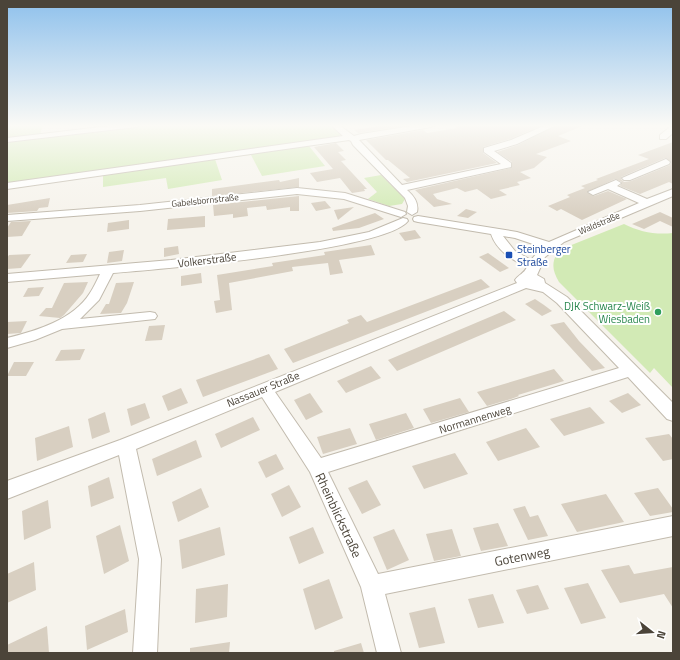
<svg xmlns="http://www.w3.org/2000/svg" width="680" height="660" viewBox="0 0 680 660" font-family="'Titillium Web',sans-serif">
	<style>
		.green { fill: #d2eab5 }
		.building { fill: #d8cfc1; fill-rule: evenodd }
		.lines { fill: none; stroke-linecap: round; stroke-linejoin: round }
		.minor-casing { stroke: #c2bbae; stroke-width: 2 }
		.minor { fill: #fff; fill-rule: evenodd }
		.transit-dot { fill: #1a4fb4; stroke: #fff; stroke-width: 1.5 }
		.leisure-dot { fill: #2e9e5b; stroke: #fff; stroke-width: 1.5 }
		.labels { text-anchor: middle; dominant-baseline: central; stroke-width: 4; stroke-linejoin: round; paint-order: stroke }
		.far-street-label { font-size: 9px; fill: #4b4439; stroke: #fff }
		.transit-label { font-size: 11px; fill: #164399; stroke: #fff; text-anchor: start }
		.street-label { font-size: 11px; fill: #4b4439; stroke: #fff }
		.leisure-label { font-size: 11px; fill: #27864d; stroke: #fff; text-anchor: end }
		.near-street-label { font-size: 13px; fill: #4b4439; stroke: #fff }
	</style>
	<rect width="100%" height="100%" fill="#f6f3ec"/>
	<g class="green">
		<path d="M7,125H43L40,135L7,139Z"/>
		<path d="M143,125H353L336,128L349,140L309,146L325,166L262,176L251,155L215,159L222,180L168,189L166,178L103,187V174L7,187V141Z"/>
		<path d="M381,175L405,199L402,204L389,206L368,199L377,192L364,178Z"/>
		<path d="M624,224C640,232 655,235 673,233V388L654,368L650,373L559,282C552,270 551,262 559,250Z"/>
	</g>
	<g class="building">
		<path d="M386,125H410L358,133L354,130Z"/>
		<path d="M466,125H543L510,139L483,147V153L497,163L407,182L403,179L410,178L388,160H386L366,140L423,130L427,133L457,128L455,127Z"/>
		<path d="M557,125H585L558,136L571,141L536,154L547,157L534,168L520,172L531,178L517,182L520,185L499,190L507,195L491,199L477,189L465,192L457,188L433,194L437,199L452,204L434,207L415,190L511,168L512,162L497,152L518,145Z"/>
		<path d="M673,142V184L669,182L640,194L620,186L622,182L615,179L587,192L594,196L608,191L627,199L582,220L561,209L557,211L548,206L570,197L567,195L585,188L581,186L598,180L596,179L649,159L638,155ZM665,158L671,162L670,165L631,181L624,182L621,179V177Z"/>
		<path d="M336,143L344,151L338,152L346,160L341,161L367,189H364L365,191L352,193L340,178L317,182L310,173L333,169L314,147Z"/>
		<path d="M299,178V187L212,196V189L279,180L280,182Z"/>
		<path d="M299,196V211H290V207L267,210L266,206L247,208L248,216L233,218V214L214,216L213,205Z"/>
		<path d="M50,198L48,207L39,208L37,211L7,213V205Z"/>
		<path d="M325,201L331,208L316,211L311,203Z"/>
		<path d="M354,207L338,220L334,210Z"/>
		<path d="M466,209L477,212L468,218L457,216Z"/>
		<path d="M660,212L673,218V227L660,221L644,229L632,224Z"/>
		<path d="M375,213L384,219L359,228L333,231L332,228Z"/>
		<path d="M205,216V227L167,230L168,219Z"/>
		<path d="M129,220V229L107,232L108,223Z"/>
		<path d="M31,221L22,236L7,237V228L11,222Z"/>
		<path d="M415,230L421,238L405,241L399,233Z"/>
		<path d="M371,245L375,255L339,260L343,273L330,275L328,263L292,267L293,271L229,283L232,310L216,313L214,301L220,300L217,275L273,266L272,263L325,255L324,252Z"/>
		<path d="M178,246L179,254L164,257V248Z"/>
		<path d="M124,250L122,261L107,263L109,252Z"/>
		<path d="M488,253L509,268L500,272L479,257Z"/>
		<path d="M31,254L21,268L7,269V258L9,255Z"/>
		<path d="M87,254L83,262L66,263L71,255Z"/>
		<path d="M201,273L202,283L181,286V276Z"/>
		<path d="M481,279L490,287L293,363L284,349L349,323L347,320L361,315L367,322Z"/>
		<path d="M88,282L83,293L64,315L60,318L39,316L46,308H52L64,283Z"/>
		<path d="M134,282L127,303L121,313L100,314L106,304H109L116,283Z"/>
		<path d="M44,287L39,296L23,297L28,288Z"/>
		<path d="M535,299L544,305L552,311L542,316L525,304Z"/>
		<path d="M504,311L516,320L397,371L388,360Z"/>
		<path d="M27,321L21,333L7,334V322Z"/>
		<path d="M564,322L579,341L605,368L592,371L550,325Z"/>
		<path d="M165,325L162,340L145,341L149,326Z"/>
		<path d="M85,349L80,360L55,361L61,350Z"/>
		<path d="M269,354L278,369L203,397L196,380Z"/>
		<path d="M14,362H34L26,376H7Z"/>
		<path d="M371,366L381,378L346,393L337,381Z"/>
		<path d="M554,369L564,381L518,395L519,396L511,399L487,406L477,392Z"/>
		<path d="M181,388L188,403L168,411L162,396Z"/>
		<path d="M310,393L323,412L306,420L294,400Z"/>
		<path d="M628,393L641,405L622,413L609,401Z"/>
		<path d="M460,398L469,412L431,423L423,409Z"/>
		<path d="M145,403L150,418L131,426L127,409Z"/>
		<path d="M590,407L605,423L564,436L550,419Z"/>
		<path d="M105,412L110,432L92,439L88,419Z"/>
		<path d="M406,413L414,428L376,440L369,424Z"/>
		<path d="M253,417L260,430L221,448L215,434Z"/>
		<path d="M69,426L73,447L37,461L35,438Z"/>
		<path d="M350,428L357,444L323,454L317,437Z"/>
		<path d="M526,428L540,447L498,461L486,442Z"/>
		<path d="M669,434L673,439V459L663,461L645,438Z"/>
		<path d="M196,440L202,457L157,476L152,459Z"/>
		<path d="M455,453L468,474L424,489L412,466Z"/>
		<path d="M276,454L284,469L266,478L258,462Z"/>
		<path d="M109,477L114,498L91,507L88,486Z"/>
		<path d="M367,480L381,505L362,514L348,488Z"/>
		<path d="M289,485L301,507L282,517L271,494Z"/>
		<path d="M201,488L209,507L178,522L172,502Z"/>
		<path d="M658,488L673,509V512L650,516L634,493Z"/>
		<path d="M606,494L624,522L577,532L561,504Z"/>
		<path d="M48,500L51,528L24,540L22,511Z"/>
		<path d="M525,506L530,517L538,515L548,536L528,540L513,509Z"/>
		<path d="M498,523L508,546L481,551L473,528Z"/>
		<path d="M120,525L129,561L104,574L96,536Z"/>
		<path d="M220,527L225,555L182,569L179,540Z"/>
		<path d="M313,527L324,553L299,564L289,537Z"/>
		<path d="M394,529L409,560L387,570L373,537Z"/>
		<path d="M452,529L461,556L434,561L426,534Z"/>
		<path d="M34,562L36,590L7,603V574Z"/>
		<path d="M629,565L634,574L673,567V608L664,594L620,603L601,570Z"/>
		<path d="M329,579L343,618L315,630L303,589Z"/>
		<path d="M588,583L606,618L581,624L564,588Z"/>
		<path d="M228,584L227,617L195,623L196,589Z"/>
		<path d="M538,585L549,609L527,614L516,590Z"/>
		<path d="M493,594L504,623L478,628L468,599Z"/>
		<path d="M435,607L445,643L419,648L409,613Z"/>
		<path d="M125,609L128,632L87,650L85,626Z"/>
		<path d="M47,626L49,653H7V645Z"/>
		<path d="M230,642L229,653H190V648Z"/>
		<path d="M361,643L364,653H334V651Z"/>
	</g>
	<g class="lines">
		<g class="minor-casing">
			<g id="minor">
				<path d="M118,125H140L136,127L7,142V138Z"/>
				<path d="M331,125H339L354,136L361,134L418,125H435L431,127L359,140L402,185L501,164L484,152V148L511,140L546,125H556L517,144L494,151L511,163V167L407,190C414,196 419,203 417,212L412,215L407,212L408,206L405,198L353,145L351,141L349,140L7,189V183L343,136Z"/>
				<path d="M670,127H673V133L666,139H660V135Z"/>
				<path d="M666,159L670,162L669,164L630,180H624L622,178Z"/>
				<path d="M616,180L621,183L617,186L647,199L673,189V196L564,242L545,257L537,275L544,279L545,283L567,297L673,403V421L667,419L628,377L328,472L378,574L673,516V536L385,594L401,653H377L361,587L310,472L262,397L136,449L161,559L157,653H133L139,559L119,455L7,499V481L120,440L517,283L515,280C519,274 524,274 527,267C512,260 497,251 491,234L418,222L414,221L413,219L414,217L418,216L517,232L549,242L639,203L608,189L593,195L588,192ZM503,236L515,238L542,247L531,260L515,251ZM526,288L543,292L557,303L619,368L321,458L275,392Z"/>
				<path d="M297,188L345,193L405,212L406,214L401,217L344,199L297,194L140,211L7,221V215L140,205Z"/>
				<path d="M403,218L407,219L408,221C385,251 159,269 113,273L99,300L80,319L150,312L155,313L157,316L155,319L62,329L35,340L7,348V338C36,331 73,320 90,293C94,287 97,280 100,274L7,282V274L171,260L320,242L369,232Z"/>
			</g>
		</g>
		<use href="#minor" class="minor"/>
	</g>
	<linearGradient id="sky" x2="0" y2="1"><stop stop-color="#8fc1ec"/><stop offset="0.58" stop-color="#fbfaf6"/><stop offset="1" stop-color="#fbfaf6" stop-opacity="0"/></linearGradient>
	<rect width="680" height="217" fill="url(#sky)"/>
	<rect class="transit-dot" x="505" y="251" width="8" height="8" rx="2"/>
	<circle class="leisure-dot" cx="658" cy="312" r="4"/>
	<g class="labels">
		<g class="far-street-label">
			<text transform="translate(205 200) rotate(-6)">Gabelsbornstraße</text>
			<text transform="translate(599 223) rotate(-23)">Waldstraße</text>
		</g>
		<g class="transit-label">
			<text x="517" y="249">Steinberger<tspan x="517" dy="13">Straße</tspan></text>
		</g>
		<g class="street-label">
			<text transform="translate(207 260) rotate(-7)">Volkerstraße</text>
			<text transform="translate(263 389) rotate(-22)">Nassauer Straße</text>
			<text transform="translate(475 419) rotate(-17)">Normannenweg</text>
		</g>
		<g class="leisure-label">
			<text x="650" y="306">DJK Schwarz-Weiß<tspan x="650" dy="13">Wiesbaden</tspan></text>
		</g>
		<g class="near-street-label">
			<text transform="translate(339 515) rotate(65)">Rheinblickstraße</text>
			<text transform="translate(522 556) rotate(-11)">Gotenweg</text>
		</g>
	</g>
	<rect width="680" height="660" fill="none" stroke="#4b4439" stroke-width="16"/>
	<g transform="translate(652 632) rotate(107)" stroke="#ffffff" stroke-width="3" paint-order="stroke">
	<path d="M0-3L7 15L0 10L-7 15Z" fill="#4b4439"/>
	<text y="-6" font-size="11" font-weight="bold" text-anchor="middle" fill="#4b4439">N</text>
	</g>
</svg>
